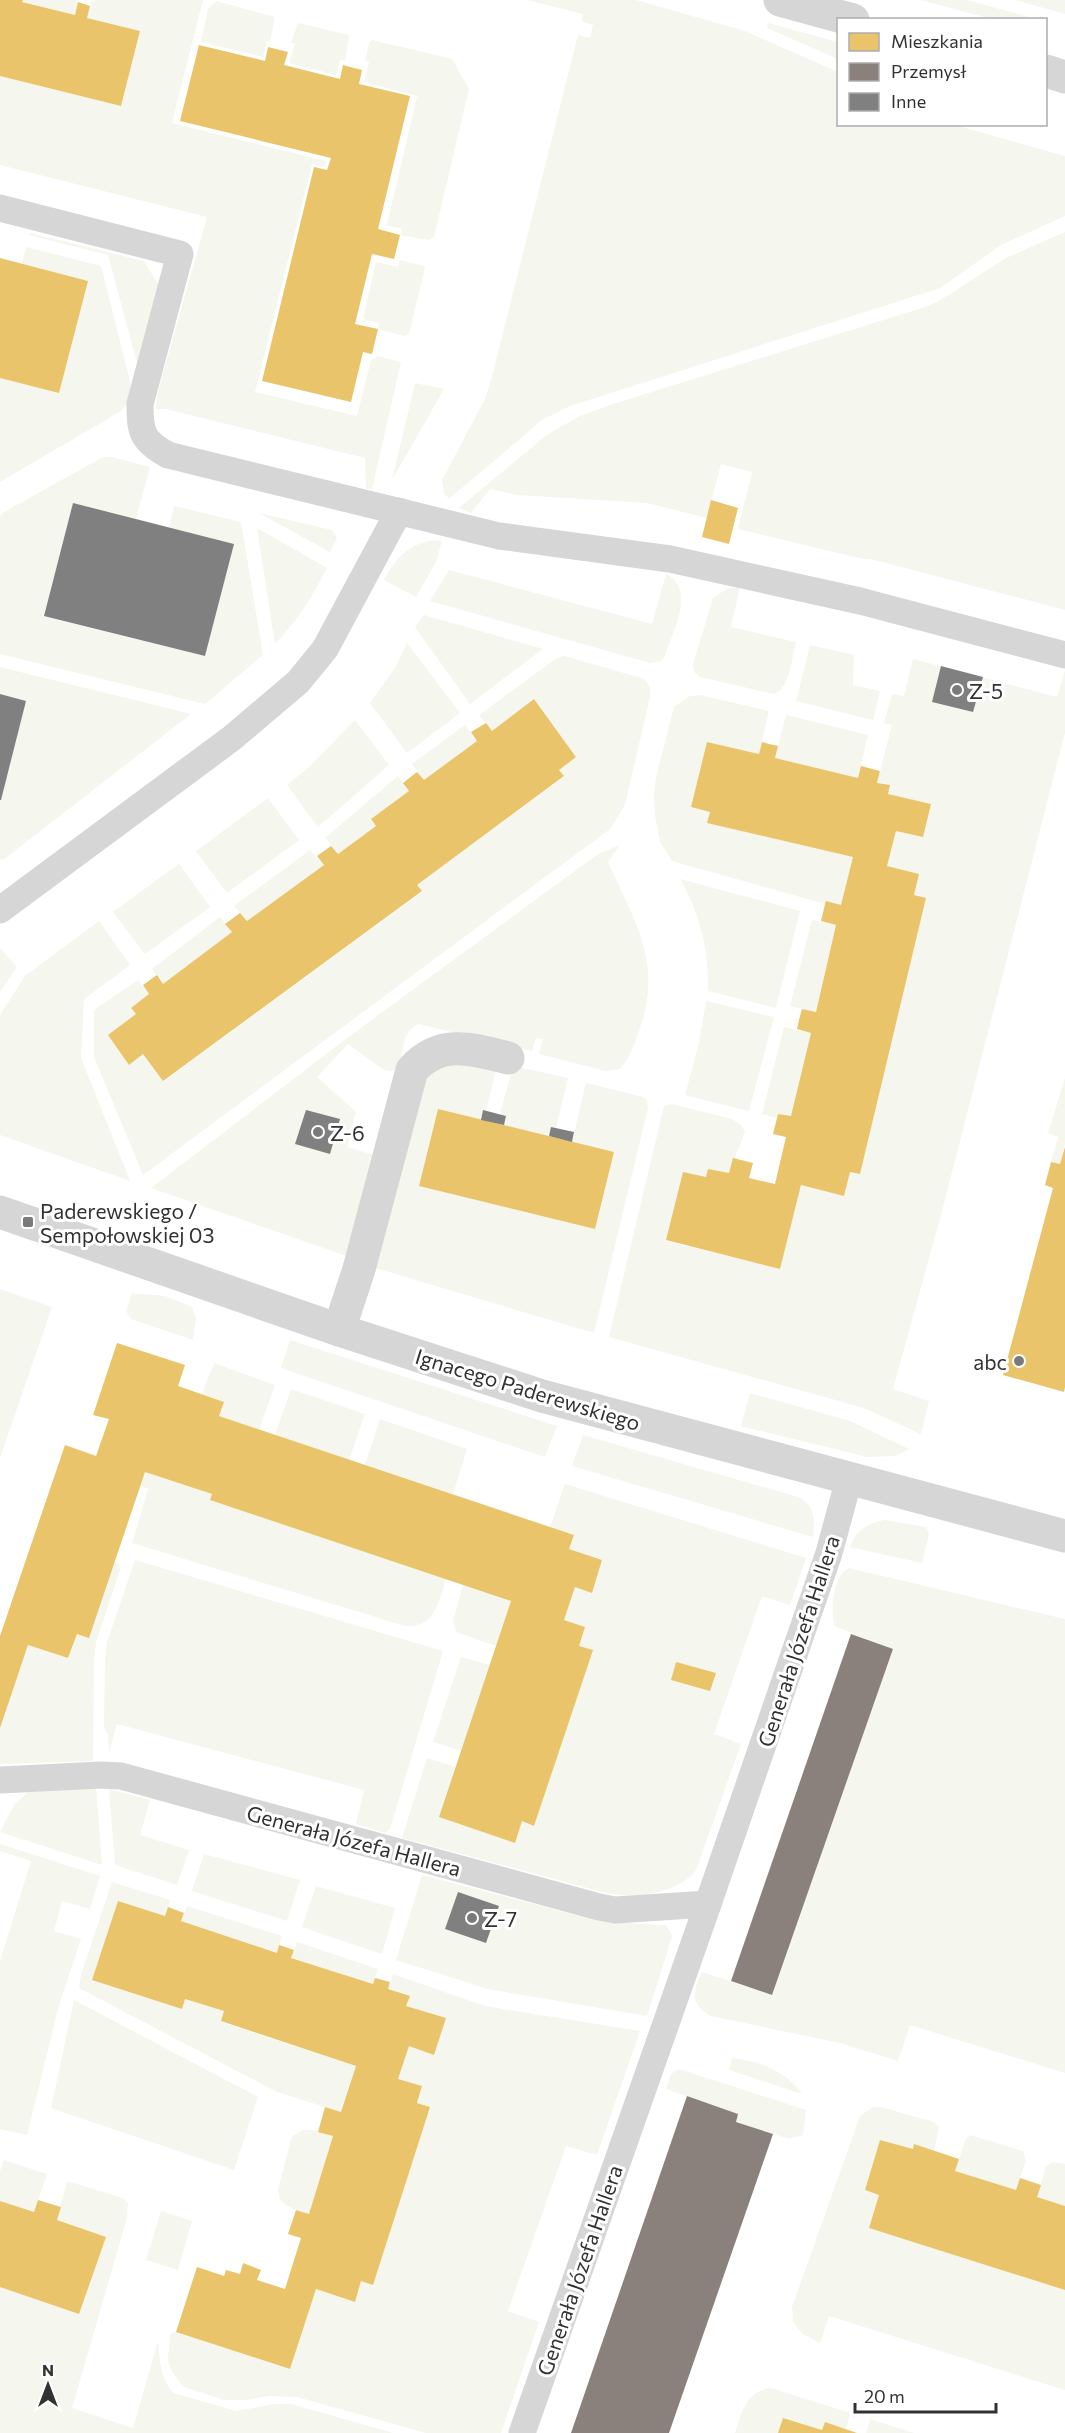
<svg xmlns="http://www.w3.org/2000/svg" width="1065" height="2433" viewBox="0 0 1065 2433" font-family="Commissioner,sans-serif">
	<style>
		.green { fill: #f5f6ed }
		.homes { fill: #e9c46a }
		.industry { fill: #8a817c }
		.building { fill: #808080 }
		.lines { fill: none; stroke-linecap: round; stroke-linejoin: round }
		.lane { stroke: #d6d6d6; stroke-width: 27 }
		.street { stroke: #d6d6d6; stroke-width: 33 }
		.poi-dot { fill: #7a7a7a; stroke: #fff; stroke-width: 2 }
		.labels { text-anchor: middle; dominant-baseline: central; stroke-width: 6; stroke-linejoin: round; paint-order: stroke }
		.poi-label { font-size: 21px; fill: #323232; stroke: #fff; text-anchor: start }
		.street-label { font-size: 21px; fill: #323232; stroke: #fff }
	</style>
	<rect width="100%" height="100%" fill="#fff"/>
	<g class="green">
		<path d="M23,0H78L75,15L22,2Z"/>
		<path d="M92,0H203L172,123L326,161L325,167L312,164L255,392L357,416L371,360L378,356L401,362L372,489H366L365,458L166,409H156L157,395L207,217L0,165V76L121,106L140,31L87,18Z"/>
		<path d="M527,0H636L745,31L838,72V124L955,125L1065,156V216L1001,245L940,288L570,406L542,420L449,499L444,493L442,480L485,399L491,380L578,35L590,38L593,25L582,22L583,14Z"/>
		<path d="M920,0H967L1036,19H992Z"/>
		<path d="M1015,0H1065V14Z"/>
		<path d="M216,1L275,17L270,42L267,41L263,57L201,42L208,9Z"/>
		<path d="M298,23L349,35L345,61L340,60L336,75L289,63L295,43H291Z"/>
		<path d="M768,23L838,42V59L767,28Z"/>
		<path d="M372,40L452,59L469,89L434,237L429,240L400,235L402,229L387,225L417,96L364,82L369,62L365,61L369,43Z"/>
		<path d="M1065,232V610L871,559H863L738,529L752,472L721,464L707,518L647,503L518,495L490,489L471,513L459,508L548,434L580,416L613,404L922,308L939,301L1006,258Z"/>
		<path d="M30,233L144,261L159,286L138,367L108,255L29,235Z"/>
		<path d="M26,247L101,266L132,390L128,403L121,411L0,482V378L59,393L88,281L22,264Z"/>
		<path d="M400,260L424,266L425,268L409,334L405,336L378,329L379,323L363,319L376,262L398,267Z"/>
		<path d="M415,383L444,389L392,480Z"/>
		<path d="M103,457H112L150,467L136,519L73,503L44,615L205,656L234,544L169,527L174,506L241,522L263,655L205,704L0,654V517L4,512Z"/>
		<path d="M259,513L332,530L337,538L330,552Z"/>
		<path d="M257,528L327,568C313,596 297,621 275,644Z"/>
		<path d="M437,540L442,541L436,562L416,597L384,580C397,556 409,543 437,540Z"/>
		<path d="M449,570L652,624L666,574C697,589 672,633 665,656L661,661L650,663L430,601Z"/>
		<path d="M740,587L731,627L796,642C792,656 790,689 774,694L700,677L694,672L693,664L713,598L728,588Z"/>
		<path d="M424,615L543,649L470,704L415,627Z"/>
		<path d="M407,643L460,713L407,753L370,703L395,668Z"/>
		<path d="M810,645L854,655L853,685L880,691L873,720L796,701Z"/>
		<path d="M564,656L645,679L650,688V697L625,805L610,829L143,1175L94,1057V1010L138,980L149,994L131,1008L136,1014L129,1064L143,1054L164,1081L422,892L417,885L564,777L559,770L576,756L534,699L492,731L479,715L557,658Z"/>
		<path d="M913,659L1057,697L1065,670V733L941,1215L893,1389L929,1401L921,1434L864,1408L609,1337L664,1106L672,1104L732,1119L741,1125L745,1132L729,1173L709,1169L706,1177L666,1241L780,1269L801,1185L844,1195L850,1172L860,1174L926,898L914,895L919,874L887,866L896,831L930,804L888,794L889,785L877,783L892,725L884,723L892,694L904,696Z"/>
		<path d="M0,667L191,714L3,860L0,859V803L26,701L0,694Z"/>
		<path d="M700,695L769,711L759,754L707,742L691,807L710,812L708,823L853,857L841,905L826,901L825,904L672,861L660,842L655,815L654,796L656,777L674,707L690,696Z"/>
		<path d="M786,715L868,735L858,778L775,758Z"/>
		<path d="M355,720L389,765L318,827L287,785L309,767Z"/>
		<path d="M465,725L477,741L424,780L412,764Z"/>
		<path d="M398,776L409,791L371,819L376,826L338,854L325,838Z"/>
		<path d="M268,798L299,840L227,893L196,851Z"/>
		<path d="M620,845L608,862C634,920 663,962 640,1028C635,1042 631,1057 620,1069L606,1071L539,1054L543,1039L536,1038L532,1051L418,1024C395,1037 409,1058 393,1071L384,1070L348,1044L317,1077L356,1112L347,1147L378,1156L352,1258L151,1188L347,1038L598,854Z"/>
		<path d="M310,850L324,865L247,921L234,906Z"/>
		<path d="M179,864L210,907L145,954L113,912Z"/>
		<path d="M680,879L800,911L776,1008L708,991C709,950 700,914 680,879Z"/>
		<path d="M220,917L232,932L163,984L152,969Z"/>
		<path d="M812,920L836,925L816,1012L790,1006Z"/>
		<path d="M99,921L130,965L84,999L81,1058L130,1181L0,1135V1015L25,976Z"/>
		<path d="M0,948L17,967L0,992Z"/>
		<path d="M706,1001L774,1017L749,1111L685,1095L699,1043Z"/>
		<path d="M784,1027L811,1033L791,1116L778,1114L777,1118L762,1114Z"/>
		<path d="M498,1062L486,1111H483L481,1120L438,1109L419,1186L595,1229L614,1152L572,1142L586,1083L643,1097L647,1100L648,1108L594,1333L369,1266L416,1091L439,1065Z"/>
		<path d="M513,1066L568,1078L556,1128L551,1127L549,1136L504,1125L506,1116L500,1114Z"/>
		<path d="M1065,1078V1144L1060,1164L1051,1162L1058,1137L1048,1133Z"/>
		<path d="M0,1289L52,1307L0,1458Z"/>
		<path d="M132,1293L165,1296L192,1307L196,1318L193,1340L131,1319L126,1311Z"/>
		<path d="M290,1340L557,1426L545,1457L281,1368Z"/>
		<path d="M214,1363L275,1385L259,1430L219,1416L224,1402L202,1394Z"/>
		<path d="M291,1389L365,1414L349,1460L275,1435Z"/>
		<path d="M750,1393L850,1421L909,1449L896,1456L867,1457L741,1426Z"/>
		<path d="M380,1419L467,1449L453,1494L365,1465Z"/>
		<path d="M583,1435L798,1497C815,1505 815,1520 813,1537L572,1466Z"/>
		<path d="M145,1472L212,1494L210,1500L446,1579C439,1602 434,1629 405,1626L132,1543L148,1489L141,1486Z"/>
		<path d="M565,1484L806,1558L790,1605L762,1596L714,1734L741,1744L696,1870C677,1895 634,1898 606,1893L402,1838L427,1758L456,1767L439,1817L514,1842L522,1821L534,1826L592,1650L579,1646L585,1627L564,1620L575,1587L592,1592L602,1560L569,1549L574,1535L550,1527Z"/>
		<path d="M885,1520L926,1527L929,1534L922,1563L850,1547C856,1530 868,1523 885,1520Z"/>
		<path d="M135,1560L443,1651L390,1829L385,1833L356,1824L364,1790L117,1724L109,1753L108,1735L104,1727L105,1661L107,1642Z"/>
		<path d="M115,1562L119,1564L120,1570L96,1642L94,1662L93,1761L0,1764V1726L28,1645L68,1658L77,1634Z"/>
		<path d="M849,1568L1065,1619V2073L910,2025L898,2061L840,2043L711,2016C689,2004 693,1991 702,1972L772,1995L893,1650L835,1626C829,1612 834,1573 849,1568Z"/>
		<path d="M463,1585L511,1601L496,1646L456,1632L453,1621Z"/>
		<path d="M461,1657L490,1665L461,1751L433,1742Z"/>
		<path d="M96,1787L102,1865L0,1832L14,1805L28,1792Z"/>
		<path d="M109,1789L150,1800L140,1835L189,1850L177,1885L115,1865Z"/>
		<path d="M0,1844L100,1876L90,1909L62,1901L54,1931L81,1939L59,2005L27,2135L0,2129V1961L31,1861L0,1851Z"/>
		<path d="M204,1854L300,1880L287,1921L192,1891Z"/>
		<path d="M422,1875L603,1922L666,1925L672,1935L671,1940L647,2016L488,1989L396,1960Z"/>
		<path d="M112,1882L170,1900L165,1916L118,1901L182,2009L185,1999L224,2011L221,2022L356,2066L341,2112L277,2092L79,1988L81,1975Z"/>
		<path d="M316,1886L395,1908L382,1954L302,1927Z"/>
		<path d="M187,1906L282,1936L277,1953L181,1921Z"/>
		<path d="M297,1942L378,1969L373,1984L291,1958Z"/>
		<path d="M393,1974L485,2006L640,2031L597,2155L566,2146L508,2311L539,2322L501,2433H426L297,2397L269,2396L246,2400H224L184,2387L180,2383L171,2370L168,2360L170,2334L176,2332L289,2369L316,2289L355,2302L361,2281L373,2284L430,2107L417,2103L422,2086L398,2079L409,2046L445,2018L406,2006L409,1996L388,1989Z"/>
		<path d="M74,2000L258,2097L234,2170L51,2108Z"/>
		<path d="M732,2058C758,2061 787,2071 802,2094L729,2070Z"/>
		<path d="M679,2069L806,2110L803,2135L789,2139L736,2122L738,2114L666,2089L671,2074Z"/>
		<path d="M873,2107H881L934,2122L939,2127L934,2151L914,2145L913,2149L880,2140L865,2190L879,2195L869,2228L1065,2290V2390L829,2316L820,2343L803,2334L793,2322L792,2307L860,2116Z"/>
		<path d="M303,2130H314L333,2136L309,2214L289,2207L280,2200L278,2190L292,2136Z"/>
		<path d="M970,2135L1023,2151L1026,2161L1016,2190L955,2171L965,2141Z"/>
		<path d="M4,2160L47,2174L34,2212L0,2201V2171Z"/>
		<path d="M1052,2162L1065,2164V2206L1037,2197L1046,2166Z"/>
		<path d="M67,2181L123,2198L128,2203L127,2218L72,2408L133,2428L158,2341C160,2360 160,2380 174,2393L236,2411L275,2404H291L393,2433H0V2287L106,2237L57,2220Z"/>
		<path d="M161,2211L192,2221L178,2270L146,2260Z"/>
		<path d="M771,2388L850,2413L846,2429L825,2422L822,2430L784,2418L778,2433H735C742,2412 746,2391 771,2388Z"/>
		<path d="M870,2419L914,2433H866Z"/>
	</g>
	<g class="homes">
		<path d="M0,0H23L22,2L75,15L78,2L90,6L87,18L140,31L121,106L0,76Z"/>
		<path d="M199,45L265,61L268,47L288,52L284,65L340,79L343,65L354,68L362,70L359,84L410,96L378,229L400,235L394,259L372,254L355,324L378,329L372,354L363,352L351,402L262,381L314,167L327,170L331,158L180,121Z"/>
		<path d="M0,258L88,281L59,393L0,378Z"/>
		<path d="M711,500L738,508L729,544L702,537Z"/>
		<path d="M534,699L576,757L559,770L564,776L417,885L422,891L163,1081L143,1054L129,1065L108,1035L136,1014L131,1008L149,994L143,985L157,975L163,984L232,932L225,924L240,913L247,921L324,865L317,856L331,846L338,854L376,826L371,819L409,791L403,783L417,772L424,780L477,741L471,732L486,723L492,731Z"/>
		<path d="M707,742L759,754L762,742L769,744L778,746L775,758L858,778L861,766L880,771L877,783L890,785L888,794L931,804L923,837L896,831L887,866L919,874L914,895L926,898L860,1174L850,1172L844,1196L801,1185L780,1269L666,1240L683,1172L706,1177L708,1169L729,1173L733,1158L753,1163L749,1178L775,1184L786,1137L773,1134L778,1114L791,1116L811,1033L797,1029L799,1020L802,1009L816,1012L836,925L821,921L825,904L826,901L841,905L853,857L707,823L710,812L691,807Z"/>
		<path d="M438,1109L614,1152L595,1229L419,1186Z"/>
		<path d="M1065,1147V1387L1064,1392L1003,1375L1053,1188L1045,1185L1051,1162L1060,1164Z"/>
		<path d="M117,1343L185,1365L178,1386L224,1402L219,1416L574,1535L569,1549L602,1560L592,1593L575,1587L564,1620L585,1627L579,1646L593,1650L534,1826L522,1821L515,1843L439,1817L511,1601L210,1500L212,1494L145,1472L89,1638L77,1634L68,1658L28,1645L0,1728V1636L65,1445L96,1456L109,1419L93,1415Z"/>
		<path d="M676,1662L716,1673L710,1691L671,1680Z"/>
		<path d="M118,1901L165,1916L168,1907L184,1913L181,1921L277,1953L279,1945L294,1950L291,1958L373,1984L375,1978L390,1982L388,1989L410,1996L406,2006L446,2018L434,2055L409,2046L398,2079L422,2086L417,2103L430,2107L373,2285L361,2281L355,2302L316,2289L290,2369L176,2332L197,2267L224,2276L226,2270L240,2274L243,2263L261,2270L257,2280L285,2289L301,2238L288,2234L296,2210L309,2214L333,2136L318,2132L325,2107L341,2112L356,2066L221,2021L224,2011L185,1999L182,2009L92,1980Z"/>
		<path d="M880,2140L913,2149L914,2144L959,2159L955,2171L1016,2190L1020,2178L1041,2185L1037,2197L1065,2206V2290L869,2228L879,2195L865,2190Z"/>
		<path d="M38,2200L61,2207L57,2220L106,2237L79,2314L0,2287V2201L34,2212Z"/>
		<path d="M783,2418L822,2430L825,2422L857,2433H778Z"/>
	</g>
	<g class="industry">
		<path d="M851,1634L893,1649L772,1995L731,1981Z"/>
		<path d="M687,2096L738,2114L736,2122L773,2134L669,2433H571Z"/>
	</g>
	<g class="building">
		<path d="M73,503L234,544L205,656L44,616Z"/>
		<path d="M941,666L983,677L973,712L932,702Z"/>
		<path d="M0,694L26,701L1,800H0Z"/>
		<path d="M306,1110L340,1119L330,1154L295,1144Z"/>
		<path d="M483,1110L506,1116L504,1125L481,1120Z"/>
		<path d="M551,1127L574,1132L572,1142L549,1136Z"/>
		<path d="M458,1892L499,1906L486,1943L445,1929Z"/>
	</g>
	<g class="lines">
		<g class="lane">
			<path d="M0,208L180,254L140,404C140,432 142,441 168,455L499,536L670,559L860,601L1065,655"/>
			<path d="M0,910L232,738L298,682L325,649L399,511"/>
			<path d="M0,1780L101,1775L121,1776L599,1907L615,1910L708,1904"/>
			<path d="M522,2433L708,1904L829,1553L849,1479"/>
		</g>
		<g class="street">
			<path d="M780,0L853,20"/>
			<path d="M1046,71L1065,77"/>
			<path d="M0,1212L339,1330L542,1396L1065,1536"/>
			<path d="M339,1330L359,1269L412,1070C441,1038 472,1049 508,1058"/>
		</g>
	</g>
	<g class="poi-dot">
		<circle cx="957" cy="690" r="6"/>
		<circle cx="318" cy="1132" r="6"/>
		<rect x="22" y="1216" width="12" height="12" rx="3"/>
		<circle cx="1019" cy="1361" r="6"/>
		<circle cx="472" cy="1918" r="6"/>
	</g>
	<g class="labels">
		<g class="poi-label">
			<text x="969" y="690">Z-5</text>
			<text x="330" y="1132">Z-6</text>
			<text x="40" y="1210">Paderewskiego /<tspan x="40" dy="24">Sempołowskiej 03</tspan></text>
			<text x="1007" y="1361" text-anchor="end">abc</text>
			<text x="484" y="1918">Z-7</text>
		</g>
		<g class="street-label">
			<text transform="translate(528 1389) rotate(17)">Ignacego Paderewskiego</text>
			<text transform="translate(798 1641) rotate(-72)">Generała Józefa Hallera</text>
			<text transform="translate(354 1840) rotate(15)">Generała Józefa Hallera</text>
			<text transform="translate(579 2270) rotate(-71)">Generała Józefa Hallera</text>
		</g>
	</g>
	<rect x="837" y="18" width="210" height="108" fill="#ffffff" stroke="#adadad" stroke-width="1.5"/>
	<rect x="849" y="33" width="30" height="18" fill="#e9c46a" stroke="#adadad" stroke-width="1.5"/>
	<text x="891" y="48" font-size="18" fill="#323232">Mieszkania</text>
	<rect x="849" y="63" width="30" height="18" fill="#8a817c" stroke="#adadad" stroke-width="1.5"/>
	<text x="891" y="78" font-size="18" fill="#323232">Przemysł</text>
	<rect x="849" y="93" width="30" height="18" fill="#808080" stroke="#adadad" stroke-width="1.5"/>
	<text x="891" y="108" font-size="18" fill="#323232">Inne</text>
	<g transform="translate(48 2385)" stroke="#ffffff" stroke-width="4.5" paint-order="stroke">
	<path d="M0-4.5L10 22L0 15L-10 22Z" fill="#323232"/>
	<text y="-9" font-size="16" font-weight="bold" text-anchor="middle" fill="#323232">N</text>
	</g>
	<path d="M855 2403v9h141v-9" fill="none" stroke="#323232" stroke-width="3"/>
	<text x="864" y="2403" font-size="18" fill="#323232" stroke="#ffffff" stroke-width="4.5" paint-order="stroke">20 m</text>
</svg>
